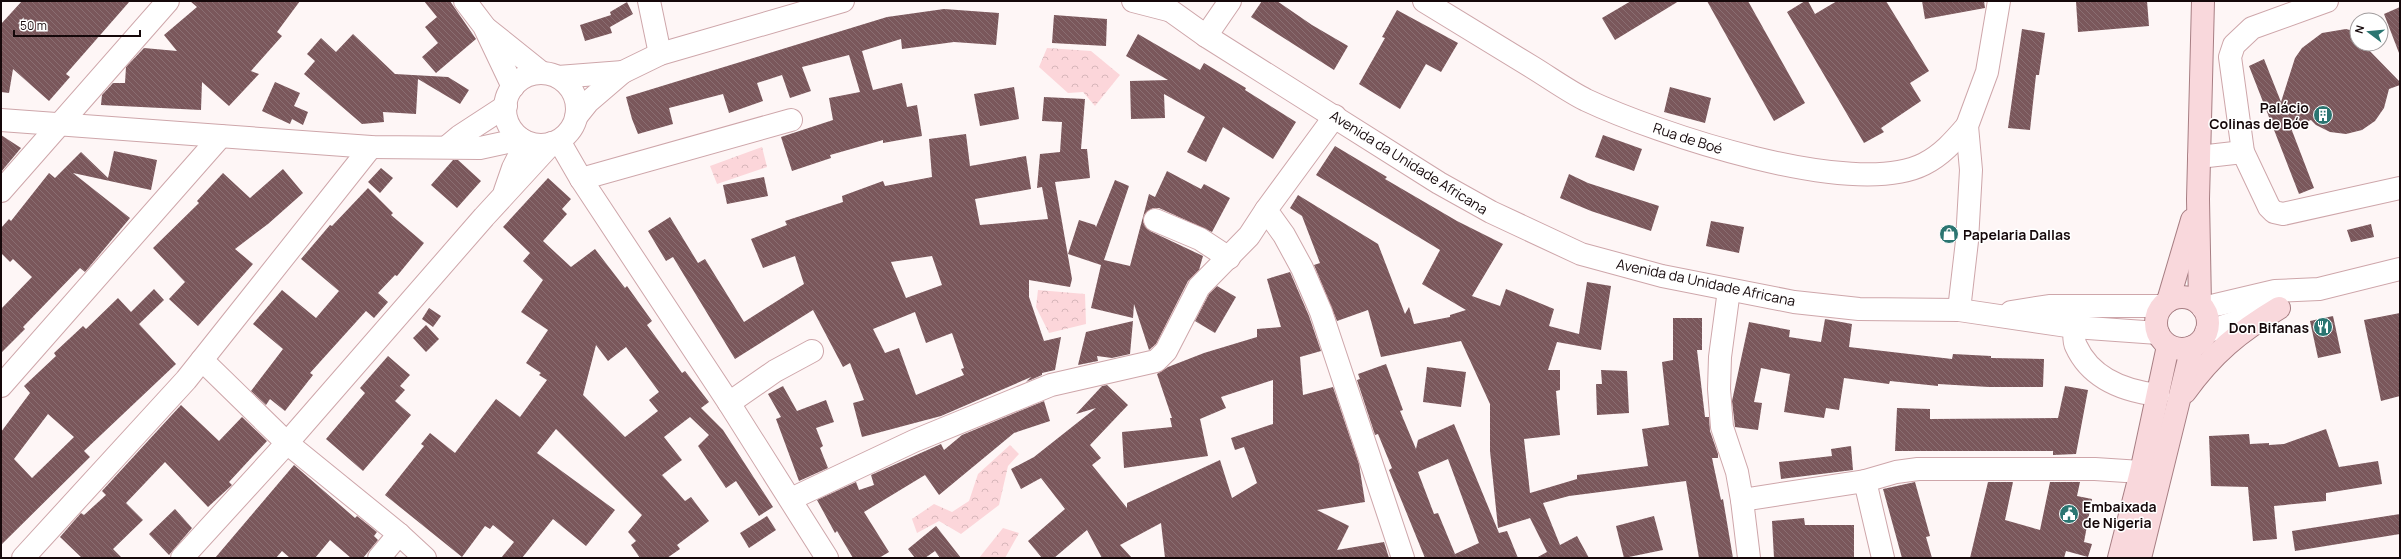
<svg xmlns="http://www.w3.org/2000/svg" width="2401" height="559" viewBox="0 0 2401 559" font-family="Manrope,sans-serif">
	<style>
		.forest { fill: url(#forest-crowns) }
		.building { fill: url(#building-back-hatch); fill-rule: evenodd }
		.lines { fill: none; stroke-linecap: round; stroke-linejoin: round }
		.minor-casing { stroke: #cea6aa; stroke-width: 24 }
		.major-casing { stroke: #a77e83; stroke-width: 24 }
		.minor { stroke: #fff; stroke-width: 22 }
		.major { stroke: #f9d8dc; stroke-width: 22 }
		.labels { text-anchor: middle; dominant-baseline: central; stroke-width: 3; stroke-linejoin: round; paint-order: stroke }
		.poi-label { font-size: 14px; font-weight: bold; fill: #15080a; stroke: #fff; text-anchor: end }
		.street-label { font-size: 14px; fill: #15080a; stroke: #fff }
	</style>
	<defs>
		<pattern id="forest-crowns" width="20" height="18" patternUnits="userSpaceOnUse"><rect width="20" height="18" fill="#fcd6da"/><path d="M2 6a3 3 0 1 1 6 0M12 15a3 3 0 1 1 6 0" fill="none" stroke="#d7b6ba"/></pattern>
		<pattern id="building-back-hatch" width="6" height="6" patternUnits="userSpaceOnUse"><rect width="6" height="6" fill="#7a575b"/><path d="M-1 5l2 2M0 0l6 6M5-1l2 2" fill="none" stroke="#8a6e72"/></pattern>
	</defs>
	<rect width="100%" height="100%" fill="#fef6f6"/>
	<g class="forest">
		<path d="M1047,48L1091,51L1120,75L1095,106L1083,92L1068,93L1039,67Z"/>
		<path d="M762,147L767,167L717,184L710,166Z"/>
		<path d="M1038,290L1085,294L1086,324L1049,333L1036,307Z"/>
		<path d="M1010,445L1019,454L1008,466L999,505L961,534L939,521L917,533L912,519L934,504L952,512L969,501L978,474Z"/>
		<path d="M1003,528L1019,533L1005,558H979Z"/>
	</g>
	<g class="building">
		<path d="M22,1H130L66,74L70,77L49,101L13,69L9,93L1,92V24Z"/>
		<path d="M190,1H300L277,32L282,36L251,71L259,74L229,106L202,82L201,110L101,105L102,95L113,83H125L126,67L144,48L177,51L164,35L197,7Z"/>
		<path d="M424,1H450L476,39L436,73L422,57L438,43L425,27L437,17Z"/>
		<path d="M1262,1H1277L1312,25L1348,46L1334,70L1251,17Z"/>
		<path d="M1631,1H1679L1615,40L1602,18Z"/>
		<path d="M1707,1H1748L1805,103L1774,121Z"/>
		<path d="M1805,1H1808L1815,14L1837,1H1886L1929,71L1910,83L1921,101L1881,128L1884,132L1864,143L1787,12Z"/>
		<path d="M1922,1H1984L1985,8L1925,19Z"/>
		<path d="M2076,1H2147L2149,26L2078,32Z"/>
		<path d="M627,2L633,14L610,27L612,33L585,41L580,25L611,15L610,12Z"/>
		<path d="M2400,7V53H2399L2384,14Z"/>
		<path d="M944,9L999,13L996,45L954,42L902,49L901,39L862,51L873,90L902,83L907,107L917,105L922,136L883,143V140L830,155L831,158L792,171L781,137L833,120L829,98L860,92L849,55L802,67L811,91L790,98L782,75L757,83L763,101L729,113L723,94L669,108L673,124L638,134L632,119L626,97L887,17Z"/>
		<path d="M1397,10L1458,43L1441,72L1426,64L1400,109L1359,84L1385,38L1382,37Z"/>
		<path d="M1054,15L1107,19L1106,46L1052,43Z"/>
		<path d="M2022,29L2045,33L2039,75H2036L2030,130L2008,128Z"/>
		<path d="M2346,29L2357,32V44H2363L2400,82V85L2389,89L2384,108L2375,121L2362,130L2346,134L2330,132L2316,125L2311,120L2291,128L2314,188L2299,194L2249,66L2264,59L2281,102L2295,58L2302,48L2322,33Z"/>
		<path d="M353,34L395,74L448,77L469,90L460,104L418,79L416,114L383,112L384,122L362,124L304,74L315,61L307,54L321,38L336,52Z"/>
		<path d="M1138,34L1200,70L1204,63L1246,88L1245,90L1296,122L1273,159L1223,127L1206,162L1187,152L1205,117L1164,94L1165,118L1131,119L1130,81L1168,80L1126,56Z"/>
		<path d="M275,82L300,93L294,106L308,112L303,125L292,119L290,124L262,111Z"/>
		<path d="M1014,87L1019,119L980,126L974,94Z"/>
		<path d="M1670,87L1711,98L1705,123L1664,112Z"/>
		<path d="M1044,97L1085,99L1081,149H1087L1090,178L1055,182L1072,279L1070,287L1029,280V297L1044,341L1061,337L1055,370L1042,373V375L1026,382L1031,377L941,416L862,437L853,403L864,400L850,363L843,367L813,310L735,359L673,257L666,261L648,231L670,217L698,263L705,259L744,322L804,284L795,256L763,268L751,239L787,225L785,221L843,202L842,196L883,181L885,186L932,177L929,139L966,134L970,166L1026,156L1031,189L975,199L980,225L1048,219L1042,187L1037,188L1040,154L1060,152L1062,122L1042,121ZM932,256L942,285L906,298L891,262ZM915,312L926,343L952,333L964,368L961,369L964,375L916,395L899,348L885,353L873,329Z"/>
		<path d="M1,135L21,148L1,172Z"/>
		<path d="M1603,135L1642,149L1634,171L1595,157Z"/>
		<path d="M1335,146L1387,177L1385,179L1457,221L1503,244L1472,296L1500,306L1506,289L1554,309L1549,326L1579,334L1587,282L1611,286L1601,350L1557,342L1548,370H1560V390L1556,391L1560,435L1524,439L1530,493L1577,479V475L1648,466L1642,429L1669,425L1662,362L1673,360V318H1702V350H1697L1705,417H1709L1710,431L1718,454V458H1712L1721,500L1723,499L1733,558H1699L1686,481L1569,496L1543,503L1560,545L1577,536L1589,558H1536L1547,552L1530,518L1498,528L1490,451V404L1461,341L1381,357L1368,310L1337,321L1314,265L1320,263L1302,216L1290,208L1298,195L1378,244L1405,314L1409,307L1414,324L1450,317V315L1466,310L1422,284L1440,250L1316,175Z"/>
		<path d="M114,151L157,160L151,190L73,173L130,218L85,272L80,268L23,327L25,329L1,353V309L32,277L13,259L10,262L1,253V228L9,219L11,221L49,173L55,178L81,152L108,178Z"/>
		<path d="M453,160H458L481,181L457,208L431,185Z"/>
		<path d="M381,168L393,178L380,193L368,182Z"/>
		<path d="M283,169L303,193L268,224L235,249L253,264L198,326L169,299L185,282L153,248L199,203L197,201L223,173L250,198Z"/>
		<path d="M1167,171L1201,189L1204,184L1230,198L1212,232L1159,208H1153L1144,215L1143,222L1150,231L1203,256L1199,270L1188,281L1156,344L1149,350L1134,304L1133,318L1091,308L1101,265L1068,254L1079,220L1095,225L1096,227L1115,180L1129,186L1104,260L1130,266L1149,194L1155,197Z"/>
		<path d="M1569,174L1588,183L1659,206L1651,231L1591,211L1560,198Z"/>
		<path d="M764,177L768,196L727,204L723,185Z"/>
		<path d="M548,178L571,199L562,209L567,214L543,241L571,267L595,249L625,288L627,286L652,321L647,325L682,373L685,371L709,402L701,408L723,430L773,507L759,516L736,481L726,488L698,446L709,435L690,417L664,437L682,460L662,475L685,501L691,497L709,521L677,545L680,549L667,558H640L631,545L636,541L628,532L642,515L556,429L537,453L615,510L586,546L553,519L522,558H501L514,542L493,525L490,529L485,526L462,557L385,495L424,446L421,444L430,433L455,453L496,399L520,417L547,380L539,375L541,373L526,363L548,330L521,312L543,280L523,261L530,253L503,227ZM596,345L608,361L626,347L659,392L649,400L658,411L625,437L583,395Z"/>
		<path d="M368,188L393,213L391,215L424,243L397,276L395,275L378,293L388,302L374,318L366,311L310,373L313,375L285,411L270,399L266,405L251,391L283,349L253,324L282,290L316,318L339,291L301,259L330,225L332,226Z"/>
		<path d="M1711,221L1744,227L1739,253L1706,246Z"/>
		<path d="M2371,224L2374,237L2351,242L2347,230Z"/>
		<path d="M1290,272L1309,316L1321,351L1300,357L1303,395L1333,387L1359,464L1365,502L1317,510L1349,526L1337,550L1384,542L1389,558H1165L1161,523L1120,545L1132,558H1102L1087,530L1054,558H1042L1028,541L1065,509L1041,478L1021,489L1011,469L1034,457L1096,408L1076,414L1102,386L1107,385L1128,405L1090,445L1101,458L1092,465L1127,508V503L1220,460L1232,498L1257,483L1244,447L1235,450L1231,438L1273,424V380L1221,397L1226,408L1200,419L1208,456L1124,468L1122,432L1172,427L1170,418H1172L1157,374L1168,367L1204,353L1257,337V329L1281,327L1267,279Z"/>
		<path d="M1217,286L1236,297L1215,333L1195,321L1209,294Z"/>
		<path d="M154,289L164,300L139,324L176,364L84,451L90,457L1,545V432L30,393L24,386L56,356L54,353L83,326L86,329L118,298L131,312ZM48,414L74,437L32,478L14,459Z"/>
		<path d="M429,308L441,316L433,327L422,319Z"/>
		<path d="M2400,313V396L2381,401L2364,320Z"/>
		<path d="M2333,316L2341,353L2318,358L2310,321Z"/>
		<path d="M1825,319L1852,324L1849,347L1952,359L1953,354L1991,356V358L2044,359L2043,387H1989L1938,384V386L1890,381L1889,384L1844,378L1839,410L1826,408L1824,418L1784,412L1790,374L1761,368L1754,402L1762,403L1758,430L1735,427L1732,401L1749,322L1790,330L1789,337L1821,342Z"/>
		<path d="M1133,321L1130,354L1112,358L1097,356L1098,361L1078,365L1086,332Z"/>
		<path d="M426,325L439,339L426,352L413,338Z"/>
		<path d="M388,356L410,375L400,386L405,390L395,401L411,415L363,471L326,439L365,393L360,388Z"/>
		<path d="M1386,364L1403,410L1400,411L1416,449L1418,440L1454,424L1499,533L1507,531L1518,558H1425L1389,470L1392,468L1378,434L1375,435L1357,380L1360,379L1358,374ZM1448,459L1479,543L1455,554L1438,513L1434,514L1418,472Z"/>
		<path d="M1427,367L1466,372L1461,407L1423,402Z"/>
		<path d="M1601,370L1627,371L1629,413L1597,415L1596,384H1602Z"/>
		<path d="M783,386L797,411L826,400L834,422L816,428L823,446L820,448L828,468L799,481L776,419L781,417L768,394Z"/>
		<path d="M2065,386L2088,390L2076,454L2053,455V451H1895L1897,408L1930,409V419L2058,418Z"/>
		<path d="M1044,401L1050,421L1014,433L939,495L925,475L864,512L889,552L879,558H853L837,531L835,533L817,500L856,482L859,490L874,485L871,475L941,444L944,450L962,435Z"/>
		<path d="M181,405L219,441L242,417L267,441L229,482L232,485L208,507L165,462L126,503L143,520L113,549L122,558H82L60,537L81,513L84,515L106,495L102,491Z"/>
		<path d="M2326,429L2339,467L2378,461L2382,484L2326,493V501L2274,506L2277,539L2253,541L2248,487L2211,486L2209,436L2249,434L2250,444L2269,443V445L2284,444Z"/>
		<path d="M1851,446L1853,470L1781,479L1779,462L1832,456L1831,449Z"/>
		<path d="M294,465L355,518L357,516L377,532L374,536L378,540L363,558H351L330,540L315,558H290L282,551L276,558H215Z"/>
		<path d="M1915,482L1930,536L1926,537L1932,558H1902L1883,489Z"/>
		<path d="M1988,482H2013L2005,520L2040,530L2050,482H2080L2077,496L2092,499L2084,542L2092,544L2088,557L2066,551L2064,558H1970Z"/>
		<path d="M175,509L192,528L169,555L149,534Z"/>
		<path d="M2400,514V534L2295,551L2292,531Z"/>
		<path d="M767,516L776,530L749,548L740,533Z"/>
		<path d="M1654,516L1663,550L1624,558L1616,526Z"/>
		<path d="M1804,518L1805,525H1854V558H1774L1772,521Z"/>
		<path d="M936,526L961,558H940L935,551L925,558H915L908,549Z"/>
	</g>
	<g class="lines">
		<g class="minor-casing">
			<g id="minor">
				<path d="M465,1L484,26L513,87"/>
				<path d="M649,1L660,54"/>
				<path d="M1133,1L1168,10"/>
				<path d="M1157,1L1206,36L1439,183L1491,212L1581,254L1662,276L1794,302L1859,309L1959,310L2074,327L2158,333"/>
				<path d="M1424,1C1460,23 1496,45 1532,67C1550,78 1568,91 1586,100C1656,133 1853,200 1924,164C1942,155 1954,141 1967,126"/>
				<path d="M2327,1L2252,28L2234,45L2230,57L2243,152L2269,207L2274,212L2283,214L2400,188"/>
				<path d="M487,29L542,73"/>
				<path d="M1206,36L1230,1"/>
				<circle cx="541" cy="109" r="36"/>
				<path d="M558,77L623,72"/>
				<path d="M1335,116L1266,210L1284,235L1302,268L1321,312L1403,558"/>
				<path d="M576,117L588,102L623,72L660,54L843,1"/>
				<path d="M1,120L371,147L480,148L521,139"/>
				<path d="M559,141L581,179L729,403L827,558"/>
				<path d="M448,146L460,136L506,106"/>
				<path d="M2199,157L2243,152"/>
				<path d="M581,179L791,120"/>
				<path d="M1,191L168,1"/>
				<path d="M505,191L513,168L526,142"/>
				<path d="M1155,220L1200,239L1229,258"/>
				<path d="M1729,290L1720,357L1719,389L1722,427L1737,472L1742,500L1865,481L1883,558"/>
				<path d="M2203,308L2275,291L2319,289L2400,269"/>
				<path d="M1959,310L1967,241L1971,170L1967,126L1987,72L1999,1"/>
				<path d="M2011,312L2049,306H2162"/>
				<path d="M2074,327C2075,332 2073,341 2076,346C2091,379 2124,391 2158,395"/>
				<path d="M2206,332L2267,312"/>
				<path d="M202,360L287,443L399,534L425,558"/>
				<path d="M1,386L221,136"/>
				<path d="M729,403L775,371L812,351"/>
				<path d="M1865,481L1896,472L1918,469H2095L2141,472"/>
				<path d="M791,499L914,441L1051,385L1156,361L1166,351L1199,287L1249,236L1266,210"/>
				<path d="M1742,500L1749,558"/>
				<path d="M23,558L186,380L371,147"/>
				<path d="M182,558L287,443L484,217L552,143"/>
				<path d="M379,558L399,534"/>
			</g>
		</g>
		<g class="major-casing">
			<g id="major">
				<circle cx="2182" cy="323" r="26"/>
				<path d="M2168,301L2192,220"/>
				<path d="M2200,304L2198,199L2203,1"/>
				<path d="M2185,392C2213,353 2239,332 2279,308"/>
				<path d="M2119,558L2141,472L2168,346"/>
				<path d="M2140,558L2192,347"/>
			</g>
		</g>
		<use href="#minor" class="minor"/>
		<use href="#major" class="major"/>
	</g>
	<defs>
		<g id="building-disc" transform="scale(1)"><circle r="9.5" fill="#2b7571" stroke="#fff"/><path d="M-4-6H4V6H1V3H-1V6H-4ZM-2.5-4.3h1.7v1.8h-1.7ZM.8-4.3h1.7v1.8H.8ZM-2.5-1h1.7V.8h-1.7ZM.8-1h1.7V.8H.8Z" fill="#fff"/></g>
		<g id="shop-disc" transform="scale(1)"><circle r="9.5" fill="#2b7571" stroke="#fff"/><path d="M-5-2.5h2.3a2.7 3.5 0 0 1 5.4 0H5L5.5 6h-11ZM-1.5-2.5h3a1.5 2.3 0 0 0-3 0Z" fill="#fff"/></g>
		<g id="restaurant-disc" transform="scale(1)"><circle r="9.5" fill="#2b7571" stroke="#fff"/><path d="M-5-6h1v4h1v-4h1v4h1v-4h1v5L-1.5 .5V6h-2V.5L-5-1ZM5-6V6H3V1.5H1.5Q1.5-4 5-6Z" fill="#fff"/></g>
		<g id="civic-disc" transform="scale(1)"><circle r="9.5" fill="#2b7571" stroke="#fff"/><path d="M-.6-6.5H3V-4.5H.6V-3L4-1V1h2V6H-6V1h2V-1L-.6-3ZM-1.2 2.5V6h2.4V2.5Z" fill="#fff"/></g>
	</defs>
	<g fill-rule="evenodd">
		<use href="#building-disc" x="2323" y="115"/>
		<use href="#shop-disc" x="1949" y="234"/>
		<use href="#restaurant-disc" x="2323" y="327"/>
		<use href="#civic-disc" x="2069" y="514"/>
	</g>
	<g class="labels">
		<g class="poi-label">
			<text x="2309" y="107">Palácio<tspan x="2309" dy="16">Colinas de Bóe</tspan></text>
			<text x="1963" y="234" text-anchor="start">Papelaria Dallas</text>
			<text x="2309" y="327">Don Bifanas</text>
			<text x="2083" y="506" text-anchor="start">Embaixada<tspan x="2083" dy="16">de Nigeria</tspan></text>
		</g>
		<g class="street-label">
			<text transform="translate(1688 138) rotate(18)">Rua de Boé</text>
			<text transform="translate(1409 162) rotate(32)">Avenida da Unidade Africana</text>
			<text transform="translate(1706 282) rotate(12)">Avenida da Unidade Africana</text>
		</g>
	</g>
	<rect width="2401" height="559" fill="none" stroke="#15080a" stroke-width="4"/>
	<g transform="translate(2369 32) rotate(286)"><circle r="19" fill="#ffffff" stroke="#a19c9d"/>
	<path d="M0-3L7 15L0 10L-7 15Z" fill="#2b7571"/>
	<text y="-6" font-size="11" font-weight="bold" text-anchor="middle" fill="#15080a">N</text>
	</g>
	<path d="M14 30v6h126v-6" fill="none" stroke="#15080a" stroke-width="2"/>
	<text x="20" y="30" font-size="12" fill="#15080a" stroke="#ffffff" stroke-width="3" paint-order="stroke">50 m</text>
</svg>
